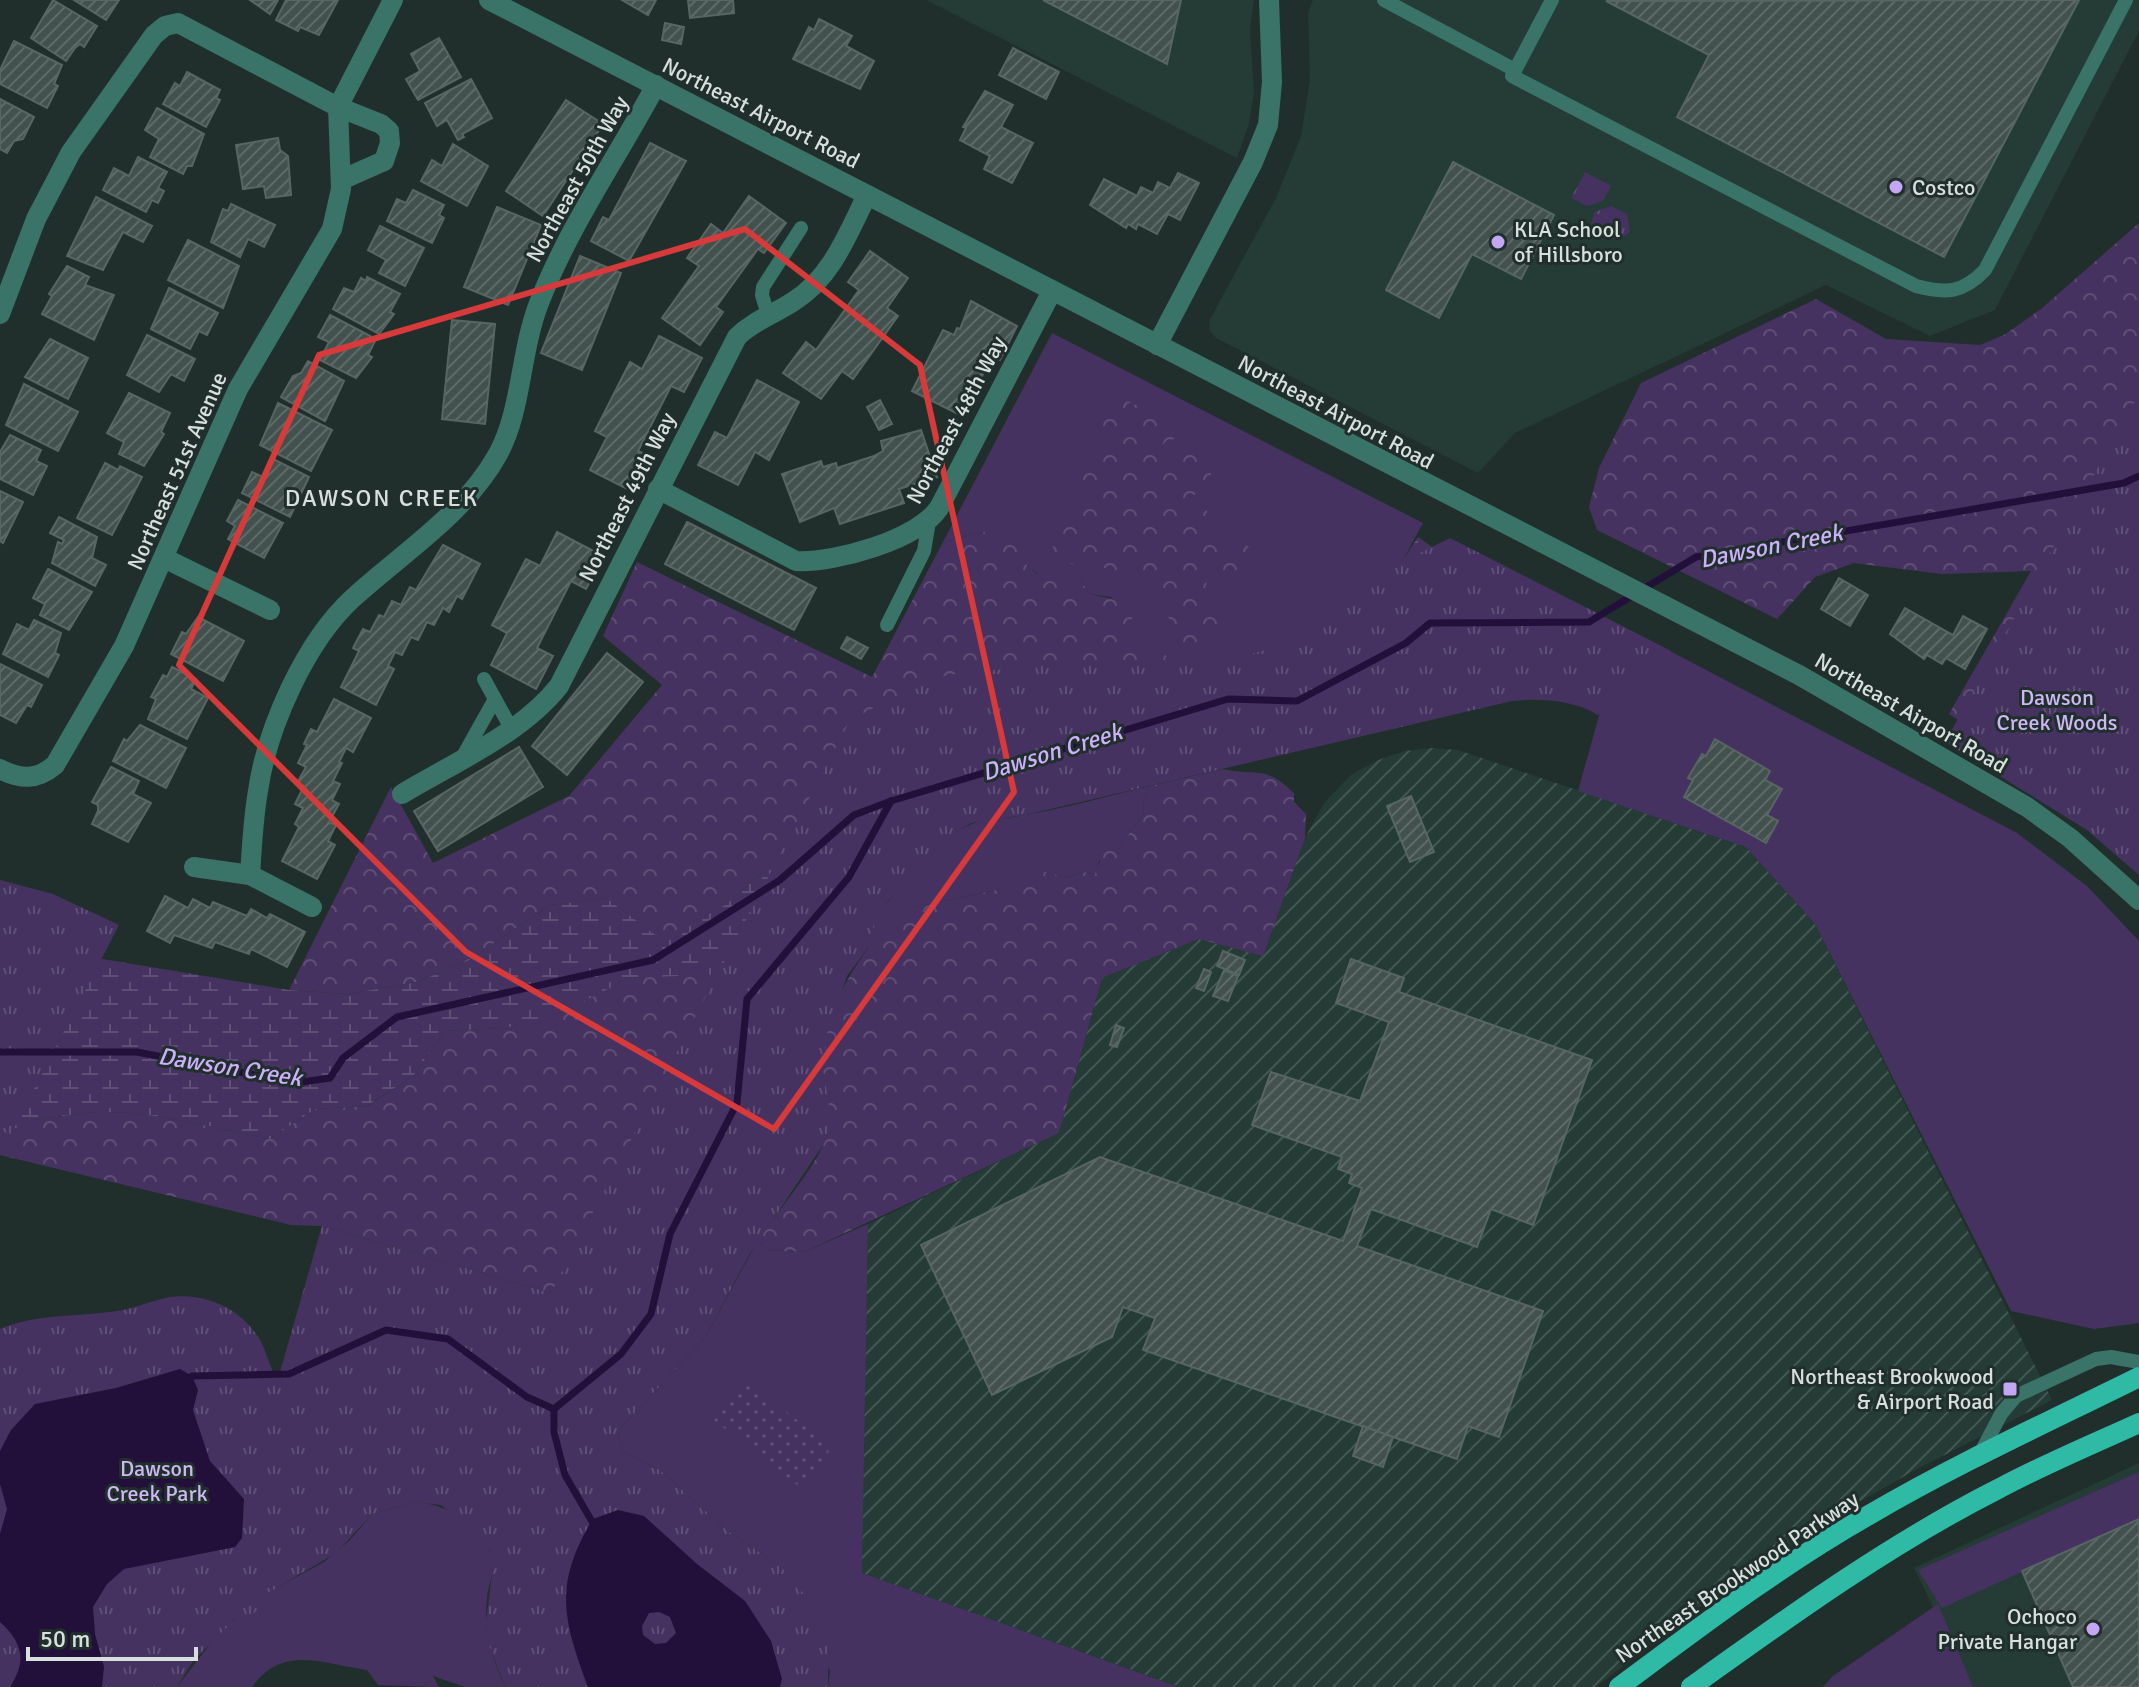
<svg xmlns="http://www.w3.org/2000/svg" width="2139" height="1687" viewBox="0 0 2139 1687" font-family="Signika,sans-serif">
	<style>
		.built { fill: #243b36 }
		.industrial { fill: url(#industrial-furrows) }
		.grass { fill: #453260 }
		.forest { fill: url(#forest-crowns) }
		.wetland { fill: url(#wetland-marsh) }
		.park { fill: url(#park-tufts) }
		.garden { fill: url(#garden-dots) }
		.water { fill: #220f3a; fill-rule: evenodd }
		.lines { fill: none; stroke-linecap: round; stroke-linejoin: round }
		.stream { stroke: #220f3a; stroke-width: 7 }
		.building { fill: url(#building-hatch); stroke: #576663; stroke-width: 2 }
		.service { stroke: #3a7368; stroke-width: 14 }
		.minor { stroke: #3a7368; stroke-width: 20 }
		.tertiary { stroke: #3a7368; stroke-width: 20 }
		.primary { stroke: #2ebaa5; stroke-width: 20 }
		.marked { fill: none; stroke: #d63a3a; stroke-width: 6; stroke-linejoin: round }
		.poi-dot { fill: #c3a7f2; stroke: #212f2c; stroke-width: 3 }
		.labels { text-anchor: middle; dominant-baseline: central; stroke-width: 6; stroke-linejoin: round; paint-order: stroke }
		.street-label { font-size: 22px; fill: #d8e0de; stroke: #212f2c }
		.poi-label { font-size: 22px; fill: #d8e0de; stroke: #212f2c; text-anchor: start }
		.park-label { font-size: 22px; fill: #cdb7f4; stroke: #212f2c }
		.neighbourhood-label { font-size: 24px; letter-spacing: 2px; fill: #d8e0de; stroke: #212f2c }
		.water-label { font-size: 24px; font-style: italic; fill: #ccb0fc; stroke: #212f2c }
	</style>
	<defs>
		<pattern id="industrial-furrows" width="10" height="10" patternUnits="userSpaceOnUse" patternTransform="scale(2)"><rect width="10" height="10" fill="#243b36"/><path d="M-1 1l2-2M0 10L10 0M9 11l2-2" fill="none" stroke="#435753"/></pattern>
		<pattern id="forest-crowns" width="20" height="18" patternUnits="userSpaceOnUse" patternTransform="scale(2)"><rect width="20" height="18" fill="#453260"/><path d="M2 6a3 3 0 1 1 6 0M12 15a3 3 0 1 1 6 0" fill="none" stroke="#5f4f76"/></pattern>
		<pattern id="wetland-marsh" width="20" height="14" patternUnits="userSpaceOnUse" patternTransform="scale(2)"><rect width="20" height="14" fill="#453260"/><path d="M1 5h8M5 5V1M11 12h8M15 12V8" fill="none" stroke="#5f4f76"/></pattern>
		<pattern id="park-tufts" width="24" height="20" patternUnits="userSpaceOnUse" patternTransform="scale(2)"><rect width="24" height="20" fill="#453260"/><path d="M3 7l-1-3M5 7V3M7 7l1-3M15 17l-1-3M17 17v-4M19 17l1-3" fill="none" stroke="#5f4f76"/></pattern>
		<pattern id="garden-dots" width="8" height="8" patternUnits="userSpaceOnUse" patternTransform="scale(2)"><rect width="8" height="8" fill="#453260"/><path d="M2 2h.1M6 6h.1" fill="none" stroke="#5f4f76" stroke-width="1.8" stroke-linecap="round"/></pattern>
		<pattern id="building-hatch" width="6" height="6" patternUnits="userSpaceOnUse" patternTransform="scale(2)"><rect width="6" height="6" fill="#43514e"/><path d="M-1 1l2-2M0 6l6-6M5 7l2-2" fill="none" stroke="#5d6a67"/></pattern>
	</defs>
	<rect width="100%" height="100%" fill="#212f2c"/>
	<g class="built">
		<path d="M926,0H1254L1250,29L1254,92L1249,124L1237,158Z"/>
		<path d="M1313,0H2139V31L1995,310L1930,336L1826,285L1515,433L1478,473L1216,338L1210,331L1209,321L1276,198L1301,136L1310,80L1308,12Z"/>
		<path d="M2139,1463V1687H1824L1934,1609L1914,1568Z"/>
	</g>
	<path class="industrial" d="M1431,748L1458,750L1746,847L1815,924L2052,1400L1917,1469L1845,1510L1713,1597L1596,1687H1179L861,1573L868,1224L1059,1133L1102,978L1199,939L1263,955L1305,838L1324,803L1352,774L1378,760L1405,751Z"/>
	<g class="grass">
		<path d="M1052,333L1423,523L1404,558L1391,619L1362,648L1179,673C1171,654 1151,644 1132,646V618L1111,597L1090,594L1079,578L1038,574L983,532L943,542Z"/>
		<path d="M1649,640L2017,833L2087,886L2139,941V1323L2094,1329L2011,1311L1815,924L1746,847L1578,791L1609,680Z"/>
		<path d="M1150,786L1143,799L1144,813L1118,849L1099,861L1096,874L1084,872L1066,878L1036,870L1001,889L916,907L903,929L868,948L847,976C875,923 910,850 969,825C985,818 1006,819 1024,815C1066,808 1108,796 1150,786Z"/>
		<path d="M868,1224L862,1573L1179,1687H828L830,1671L776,1563L729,1532L660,1470L624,1452L618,1436L623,1425L705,1338L758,1240L767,1250L804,1252Z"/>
		<path d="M2139,1472V1519L1942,1608L1918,1570Z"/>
		<path d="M415,1502C445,1502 488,1530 493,1562C494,1574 488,1586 487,1598C483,1630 492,1658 505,1687H465L433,1676L439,1687L378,1685L367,1670C321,1664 284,1644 252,1687H177L217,1635L265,1594L324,1562L350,1540L372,1514Z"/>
		<path d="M1938,1604L1973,1687H1823L1833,1676Z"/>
	</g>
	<g class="forest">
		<path d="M2139,223V840L1949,714L2031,571L1942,574L1854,563L1815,577L1777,619L1597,530L1589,507L1599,468L1641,383L1816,299L1886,339L1980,345L2004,335L2041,309Z"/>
		<path d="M1122,397L1134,405L1145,403L1162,413L1163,418L1179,424V437L1164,443L1165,454L1177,452L1182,446L1212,458L1208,466L1213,480L1189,499L1207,511C1212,533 1218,538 1240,538L1252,550L1253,573L1237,577L1216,573L1206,580L1209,602L1219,619L1208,642L1182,643L1154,591L1089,561L1077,565L1060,561C1040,534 1064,523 1083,508L1084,498L1068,486L1066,480L1070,473L1100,458L1104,447L1100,412L1104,400Z"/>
		<path d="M983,532L1015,538L1024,549L1021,560L1037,574L1049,568L1079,578L1090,594L1122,601L1132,618V645C1151,644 1172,654 1179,673L796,841L727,904L662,941L606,898L550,905L468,961L417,982L348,994L289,990L391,787L433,863L569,796L662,685L603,636L637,562L872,677L943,542Z"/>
		<path d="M1223,769C1258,777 1264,764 1294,793V802L1306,814L1305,838L1263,956L1199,939L1102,978L1059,1133L804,1252L767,1250L758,1240C775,1215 818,1164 826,1138C833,1114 825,1096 823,1072C818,1022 850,970 880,933L903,929L904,915L916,907L1001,889L1036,869L1066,878L1084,872L1095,874L1105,847L1118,849L1144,813L1143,799L1150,786Z"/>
		<path d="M717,972L750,973L551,1293L322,1226L291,1225L0,1155V1117C33,1126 65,1113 98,1112C155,1111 215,1128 270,1139L315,1109L368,1106L413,1076L445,1031L505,1028L629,978Z"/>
	</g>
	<path class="wetland" d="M1418,537L1448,558L1461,559L1466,565L1463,572L1473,580L1489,583L1496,598L1520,610L1581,605L1649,640L1635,643L1630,656L1583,654L1570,646L1510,650L1417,689L1317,708L1274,725L1085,757L975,785L917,805L880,835L864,858L861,886L828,934L812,949L787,954L750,973L629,978L552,1018L505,1028L445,1031L413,1076L367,1106L315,1109L270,1139C215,1128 155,1111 98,1112C65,1113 33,1126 0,1117V942L289,990L348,994L417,982L468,961L550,905L606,898L662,940L727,904L796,841L871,743L944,696L1078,691L1179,673L1224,688L1285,690L1362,648L1391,619L1404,558Z"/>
	<g class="park">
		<path d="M1585,172L1611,186L1603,201L1587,206L1571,198Z"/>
		<path d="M1611,206L1627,214L1630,232C1617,244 1599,240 1590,225L1595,212Z"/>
		<path d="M2139,394V875L2087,830L1945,742Z"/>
		<path d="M1450,538L1671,651L1598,715C1575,700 1538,698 1512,701L1025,815L971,823L957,831L925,858L889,900L847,976L827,1034L823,1071L831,1116L825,1142L749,1255L705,1338L623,1425L618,1436L624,1452L660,1470L729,1532L776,1563L795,1580L822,1626L828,1646V1687H505L489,1645L486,1622L493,1566L490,1550L441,1505L415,1502L372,1514L336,1553L266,1594L265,1604L245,1620L235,1619L193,1661L177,1687H0V1329C36,1314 71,1317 110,1312C131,1310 150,1301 170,1297C206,1292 242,1309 260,1340C266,1351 269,1364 274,1374L280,1372L322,1226L551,1293L848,724L867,711L947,675L1106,659L1205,667L1311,637L1345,599L1398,564Z"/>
		<path d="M0,880L53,894L119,925L11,1134L0,1131Z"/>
	</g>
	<path class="garden" d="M745,1380L832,1447L805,1482L817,1492L813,1497L714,1420Z"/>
	<g class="water">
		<path d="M180,1369L192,1376L198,1390L193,1410L210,1461L244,1499L242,1538L235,1547L124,1569L107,1584L93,1607L95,1634L104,1667L102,1687H10C27,1661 23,1643 0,1622V1534L7,1509L0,1484V1451L11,1430L35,1404L116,1388Z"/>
		<path d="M618,1510L644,1516L697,1564L745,1601L771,1641L782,1679L780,1687H588C563,1620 553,1584 593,1519ZM659,1612L670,1617L676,1633L666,1643L655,1644L643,1635L642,1626L649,1613Z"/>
	</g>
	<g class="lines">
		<g class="stream">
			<path d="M0,1052H137L295,1083L330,1078L343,1058L397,1017L653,960L780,880L854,815L891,801L1228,699L1297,701L1406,643L1430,623L1589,622L1696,557L2124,483L2139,476"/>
			<path d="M187,1382L192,1376L289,1374L386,1330L448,1339L527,1397L554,1409"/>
			<path d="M554,1409L621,1354L651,1314L670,1234L737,1103L747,999L849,877L891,801"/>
			<path d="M554,1409V1432L565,1475L594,1525"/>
		</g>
	</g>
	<g class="building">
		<path d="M53,0L97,26L84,47L80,44L75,48L66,61L31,38Z"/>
		<path d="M74,0H119L106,20Z"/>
		<path d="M250,0H278L270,14Z"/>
		<path d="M286,0H338L319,35L300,27L298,31L276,20Z"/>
		<path d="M622,0H656L648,15Z"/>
		<path d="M688,0H733L734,13L690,18Z"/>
		<path d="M1043,0H1181L1167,64Z"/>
		<path d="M2079,0L1944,257L1677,117L1709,55L1606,1Z"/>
		<path d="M819,19L852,36L846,46L874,61L860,89L793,59L809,27L814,30Z"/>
		<path d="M665,23L684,27L681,44L662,40Z"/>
		<path d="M439,38L461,77L418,100L406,79L420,71L411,54Z"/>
		<path d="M14,41L62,65L54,84L58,86L47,108L0,84V70Z"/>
		<path d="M1013,48L1059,72L1046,99L999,75Z"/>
		<path d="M187,72L220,90L216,98L220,100L206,127L163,104L175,83L180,86Z"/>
		<path d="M471,79L492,118L462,134L464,137L458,140L447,120L437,126L425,103Z"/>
		<path d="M985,91L1013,105L1001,127L1033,143L1012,183L984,169L990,156L960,140L966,128L963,127Z"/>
		<path d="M0,99L34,117L23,139L14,141L7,153L0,149Z"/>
		<path d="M566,100L603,124L543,216L506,191Z"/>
		<path d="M157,108L204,134L192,166H187L183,174L150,157L159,139L145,130Z"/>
		<path d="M278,138L280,150L288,156L291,195L266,198L264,186L243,189L236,145Z"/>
		<path d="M650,143L686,161L629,261L591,241L603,217L609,220Z"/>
		<path d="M453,144L488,166L467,206L421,181L432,160L442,166Z"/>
		<path d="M138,157L167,172L158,188L164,191L158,203L152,200L146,212L103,190L114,168L129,176Z"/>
		<path d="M1453,162L1554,215L1521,279L1472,254L1439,318L1386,290Z"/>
		<path d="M1178,173L1199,183L1180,220L1168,214L1157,234L1138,224L1136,229L1128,224L1126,228L1090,205L1104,179L1137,196L1141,187L1153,193L1158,182L1170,188Z"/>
		<path d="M413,190L444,205L439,215L444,218L432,243L387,221L397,199L406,203Z"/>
		<path d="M749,196L786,223L764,253L758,249L716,307L723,312L700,345L662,318L699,266L687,258L711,224L723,233Z"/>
		<path d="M96,197L152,226L143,242L123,232L103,270L67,256Z"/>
		<path d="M231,204L275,225L264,247L248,239L240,257L211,242L223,209L228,211Z"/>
		<path d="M497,207L541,225L508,305L464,287Z"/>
		<path d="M380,226L424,248L405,286L379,273L386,260L368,250Z"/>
		<path d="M188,240L239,266L223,308L168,280Z"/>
		<path d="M870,251L908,278L887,308L898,316L853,379L842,371L821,399L783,373L806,342L816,350L859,290L848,282Z"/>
		<path d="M580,256L621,273L582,370L541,353Z"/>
		<path d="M67,266L89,277L85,285L114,295L94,340L42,314L52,296L49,294Z"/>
		<path d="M367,277L400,294L390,312L394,314L379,334L333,309L344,288L354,292L361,278L366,281Z"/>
		<path d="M169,288L218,313L207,335L199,331L190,349L151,329Z"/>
		<path d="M971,301L1017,326L1000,360L992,356L962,416L912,391L943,330L954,335L957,328L960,329Z"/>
		<path d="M330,315L376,339L368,355L372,357L356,378L320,360L329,342L318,337Z"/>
		<path d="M452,320L495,324L485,424L442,419Z"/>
		<path d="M147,335L195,359L184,381L171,374L159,392L127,375Z"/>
		<path d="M659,336L702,358L684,392L671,386L638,451L651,457L633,492L590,470L607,437L595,431L630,362L642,369Z"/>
		<path d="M50,339L88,358L68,399L25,377Z"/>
		<path d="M308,361L344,381L325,421L281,397L293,376L301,373Z"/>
		<path d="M757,380L799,402L769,460L755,452L738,485L698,465L715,432L727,438Z"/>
		<path d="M24,384L78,412L58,451L6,425Z"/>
		<path d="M129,393L170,413L161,432L164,434L144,466L119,454L124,442L107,433Z"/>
		<path d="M880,400L892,424L879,430L867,407Z"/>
		<path d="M278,403L332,430L311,471L260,445Z"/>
		<path d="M921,430L937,477L899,489L904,503L840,524L834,508L800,522L782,474L821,461L823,467L836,463L837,468L874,456L883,451L881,441Z"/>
		<path d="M10,435L41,450L36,461L47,466L33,495L0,479V452Z"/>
		<path d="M273,459L309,477L290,517L242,493L252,472L263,477Z"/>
		<path d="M105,463L118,470L120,466L142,477L112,535L77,518Z"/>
		<path d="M0,491L23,502L3,543L0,541Z"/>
		<path d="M238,500L283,523L264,558L228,539L235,526L227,521Z"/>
		<path d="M59,517L97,537L92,558L106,565L95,586L52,563L58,542L62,544L64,540L50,533Z"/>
		<path d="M687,522L816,588L794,630L665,564Z"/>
		<path d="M557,532L603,556L586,589L571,581L537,648L553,656L536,689L491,665L507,633L492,625L526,559L540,566Z"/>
		<path d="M443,545L480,564L462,599L457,596L449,612L443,608L434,625L427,622L418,640L411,637L402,655L395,652L388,666L394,669L376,705L341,687L359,651L353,648L363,629L370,632L379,615L384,617L392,601L401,605L410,587L416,590Z"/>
		<path d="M48,569L92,592L69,630L40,615L45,604L33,598Z"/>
		<path d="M1839,578L1868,595L1850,626L1821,609Z"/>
		<path d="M1905,608L1953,635L1963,616L1987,629L1965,669L1946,658L1942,664L1927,655L1924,659L1890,634Z"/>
		<path d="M198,617L244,641L223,681L171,654L182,632L186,634Z"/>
		<path d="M34,620L61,633L55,653L59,655L48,677L3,654L17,624L29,630Z"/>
		<path d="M847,637L868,648L861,659L841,648Z"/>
		<path d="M607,653L643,682L567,775L532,746Z"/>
		<path d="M0,664L42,685L31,707L27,705L16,723L0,715Z"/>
		<path d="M172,667L196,679L191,689L208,698L187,739L148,719L156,699L151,697L163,675L167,677Z"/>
		<path d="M334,699L371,718L353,752L346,748L339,762L342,763L333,781L340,784L332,800L339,804L329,822L336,825L328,841L335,845L317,879L282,861L299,827L295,824L303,808L295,804L304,786L297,783L306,767L298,763L307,745L304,744L311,729L317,732Z"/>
		<path d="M140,725L186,748L166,788L113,761L124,739L127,741Z"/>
		<path d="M1715,739L1770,771L1765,780L1782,789L1767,815L1778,821L1766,843L1684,797L1693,780L1688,778L1702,754L1706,756Z"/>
		<path d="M519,747L543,787L438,851L414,811Z"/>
		<path d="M111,767L139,781L133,794L151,803L128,842L92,824L98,811V805L92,802Z"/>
		<path d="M1411,796L1434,852L1410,862L1387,806Z"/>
		<path d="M165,896L188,908L193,899L210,908L213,902L247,916L251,909L267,918L270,914L305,932L287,967L251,949L249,954L215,942L212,948L174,935L170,943L147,931Z"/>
		<path d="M1223,951L1245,960L1239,975L1217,966Z"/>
		<path d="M1351,959L1404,978L1399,992L1592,1060L1533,1225L1491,1209L1477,1247L1371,1209L1357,1246L1543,1311L1499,1437L1468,1426L1457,1459L1393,1437L1143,1350L1155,1318L1123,1307L1112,1337L992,1395L921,1245L1100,1157L1343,1241L1362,1188L1349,1183L1352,1174L1338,1169L1342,1157L1252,1125L1271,1072L1360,1101L1389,1022L1336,1003Z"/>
		<path d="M1204,969L1211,972L1204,991L1196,988Z"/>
		<path d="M1224,970L1238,976L1228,1001L1213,996Z"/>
		<path d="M1116,1025L1124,1028L1117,1047L1110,1045Z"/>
		<path d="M1363,1426L1393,1437L1383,1467L1353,1456Z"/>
		<path d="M2139,1519V1687H2073L2022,1571Z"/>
	</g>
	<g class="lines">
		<g class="service">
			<path d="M1384,0L1515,70"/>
			<path d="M1552,0L1512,76L1916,286C1946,294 1963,293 1985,270L2126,0"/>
			<path d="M768,315L762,295L763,287L801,228"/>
			<path d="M887,625L924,551L929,521"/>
			<path d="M484,679L511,728"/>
			<path d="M462,758L495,699"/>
			<path d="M1979,1456L2001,1414L2016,1396L2096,1359L2111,1357L2139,1362"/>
		</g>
		<g class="minor">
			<path d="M0,314L36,219L71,152L154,35L165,26L178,23L338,107L381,124L389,131L390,143L384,161L341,180"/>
			<path d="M658,489L796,561C835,563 917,540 939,508L1052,291"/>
			<path d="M164,558L270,610"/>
			<path d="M0,769C21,780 37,780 55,765L124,646L238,389L332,229L341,189L338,107L393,0"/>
			<path d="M402,794C455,762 521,734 559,686L737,337C754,320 775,314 794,301C832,277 848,233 867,195"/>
			<path d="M194,867L250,875C252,847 253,819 258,791C267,728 305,642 353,598C402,553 465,514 498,454C522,410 520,352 539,303C569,226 617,158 656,85"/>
			<path d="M250,875L312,907"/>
		</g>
		<g class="tertiary">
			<path d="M489,0L1799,675L2027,807L2070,838L2139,900"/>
			<path d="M1157,345L1253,162L1268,125L1272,82L1269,0"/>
		</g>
		<g class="primary">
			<path d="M1619,1687C1700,1627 1781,1565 1869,1515C1956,1464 2048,1422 2139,1377"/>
			<path d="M1691,1687C1790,1616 1891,1543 2000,1488C2045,1464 2093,1444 2139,1423"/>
		</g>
	</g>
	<path class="marked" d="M745,229L920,365L1014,792L774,1129L466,952L179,665L319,355Z"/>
	<g class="poi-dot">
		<circle cx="1896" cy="187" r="8"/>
		<circle cx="1498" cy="242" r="8"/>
		<rect x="2002" y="1381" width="16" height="16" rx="4"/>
		<circle cx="2093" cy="1629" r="8"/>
	</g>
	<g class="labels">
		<g class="street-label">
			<text transform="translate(761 113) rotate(27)">Northeast Airport Road</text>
			<text transform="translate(577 179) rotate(-61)">Northeast 50th Way</text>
			<text transform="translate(1336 412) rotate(28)">Northeast Airport Road</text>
			<text transform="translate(956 420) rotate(-62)">Northeast 48th Way</text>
			<text transform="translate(177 471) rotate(-66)">Northeast 51st Avenue</text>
			<text transform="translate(627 497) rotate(-63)">Northeast 49th Way</text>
			<text transform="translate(1911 713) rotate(30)">Northeast Airport Road</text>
			<text transform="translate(1737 1577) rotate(-34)">Northeast Brookwood Parkway</text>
		</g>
		<g class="poi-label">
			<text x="1912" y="187">Costco</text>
			<text x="1514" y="229">KLA School<tspan x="1514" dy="25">of Hillsboro</tspan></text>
			<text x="1994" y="1376" text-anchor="end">Northeast Brookwood<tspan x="1994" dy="25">&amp; Airport Road</tspan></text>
			<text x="2077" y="1616" text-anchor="end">Ochoco<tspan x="2077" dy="25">Private Hangar</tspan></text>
		</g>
		<g class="park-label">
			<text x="2057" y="697">Dawson<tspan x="2057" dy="25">Creek Woods</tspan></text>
			<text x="157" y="1468">Dawson<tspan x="157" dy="25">Creek Park</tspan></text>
		</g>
		<g class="neighbourhood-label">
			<text x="382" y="498">DAWSON CREEK</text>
		</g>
		<g class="water-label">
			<text transform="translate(1771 546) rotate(-11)">Dawson Creek</text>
			<text transform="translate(1052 752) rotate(-17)">Dawson Creek</text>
			<text transform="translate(230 1067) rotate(9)">Dawson Creek</text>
		</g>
	</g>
	<path d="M28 1647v12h168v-12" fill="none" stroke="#d8e0de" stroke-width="4"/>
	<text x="40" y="1647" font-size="24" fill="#d8e0de" stroke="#212f2c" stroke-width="6" paint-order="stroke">50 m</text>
</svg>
